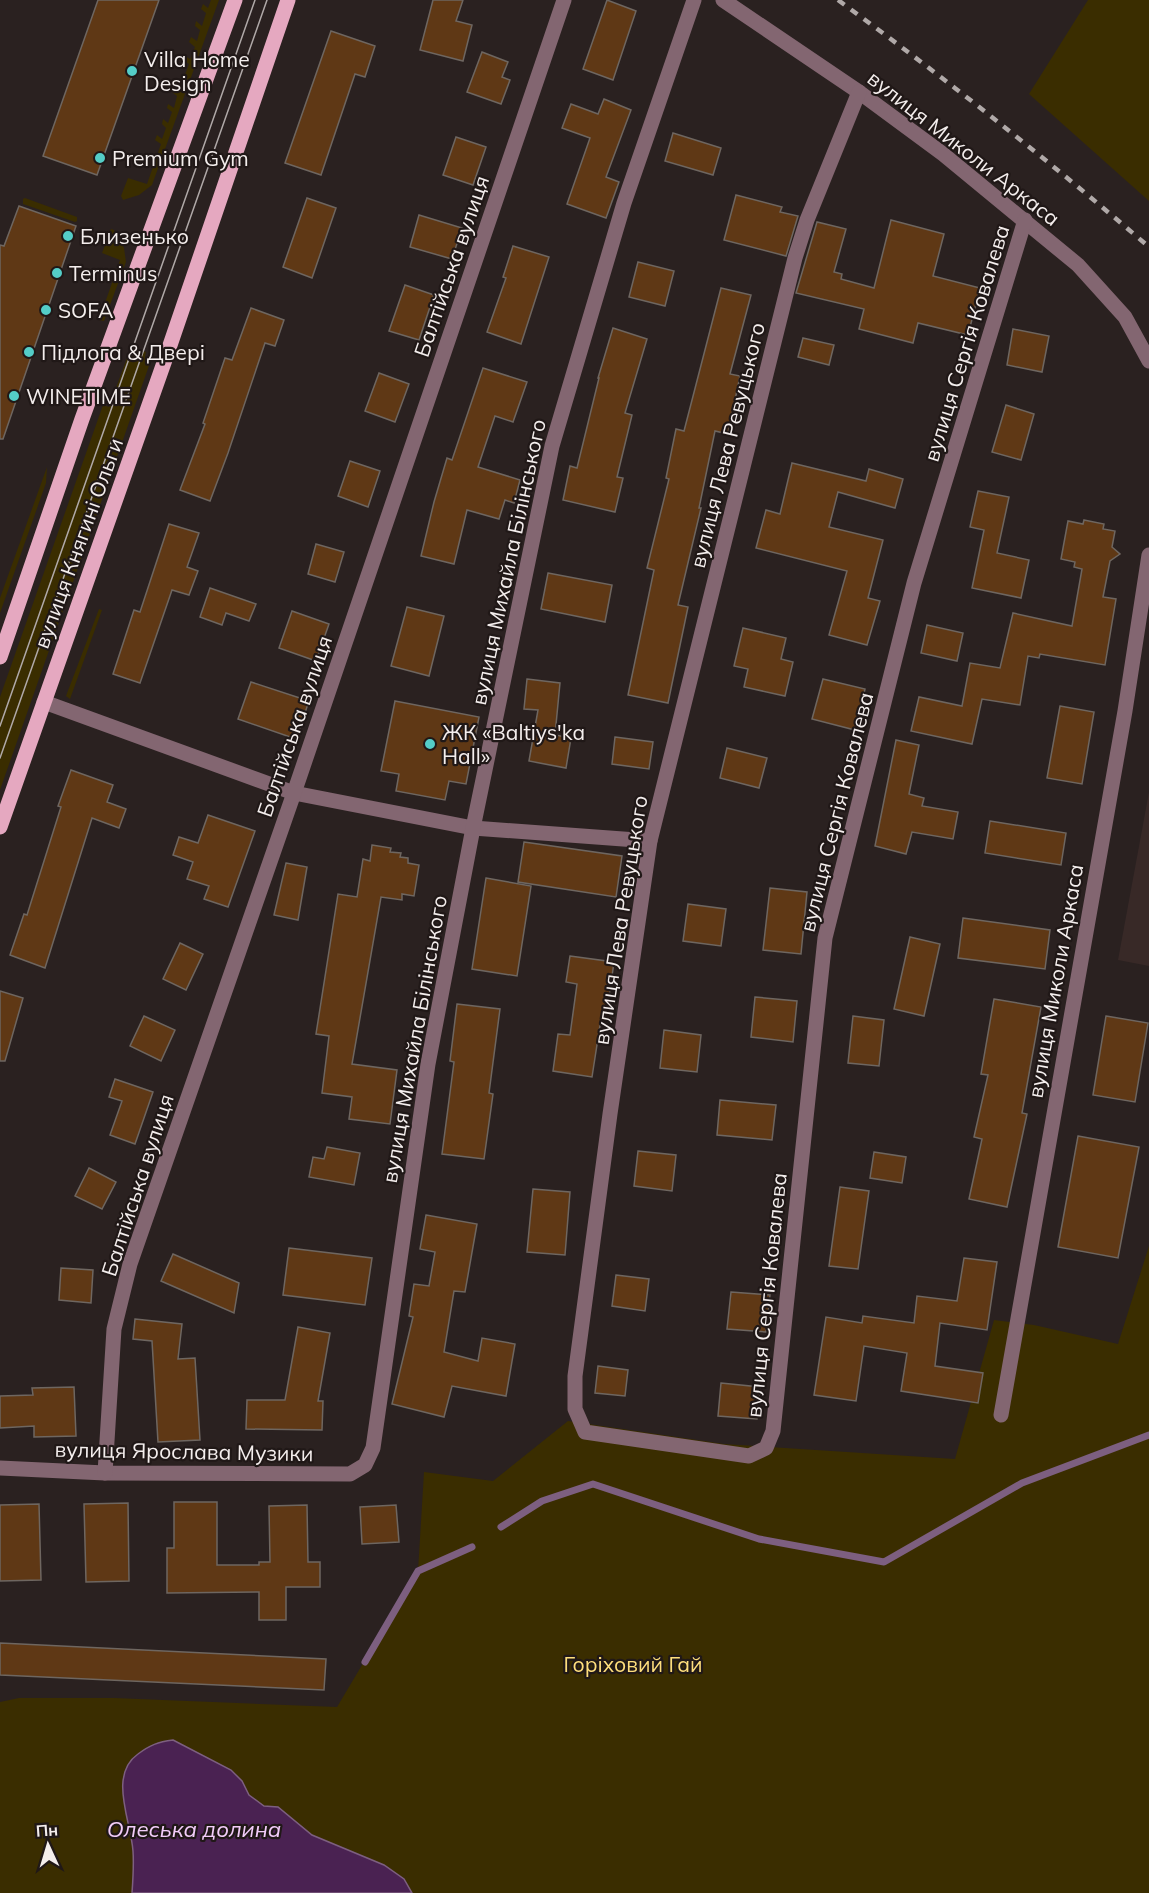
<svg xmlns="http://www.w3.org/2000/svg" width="1149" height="1893" viewBox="0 0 1149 1893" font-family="Mulish,sans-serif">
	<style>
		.built { fill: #382927 }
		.green { fill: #3a2d00 }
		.water { fill: #4a2252; stroke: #7d5f80; stroke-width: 1.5 }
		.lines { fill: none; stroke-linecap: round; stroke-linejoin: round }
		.stream { stroke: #7d5f80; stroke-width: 7 }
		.building { fill: #5f3815; stroke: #6e6660; stroke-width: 1.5 }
		.minor { stroke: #836671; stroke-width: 15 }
		.major { stroke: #e5a8c0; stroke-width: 15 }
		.tram { stroke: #b0a9a8; stroke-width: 1.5 }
		.rail { stroke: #b0a9a8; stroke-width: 4.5; stroke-dasharray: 8 8; stroke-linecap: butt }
		.poi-dot { fill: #54cdc7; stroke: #201817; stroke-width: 2 }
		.labels { text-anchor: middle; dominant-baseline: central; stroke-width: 4.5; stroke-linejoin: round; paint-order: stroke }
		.poi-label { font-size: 21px; fill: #f4eeed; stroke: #201817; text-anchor: start }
		.street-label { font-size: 21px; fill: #f4eeed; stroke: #201817 }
		.park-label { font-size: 21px; fill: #fede7c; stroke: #201817 }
		.water-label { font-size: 22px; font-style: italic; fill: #f2ccf9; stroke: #201817 }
	</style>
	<rect width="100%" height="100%" fill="#2a2120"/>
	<path class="built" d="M1149,792V966L1118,960Z"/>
	<g class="green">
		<path d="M211,0H219L152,185L139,195L123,200L121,196L128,178L147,184L161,144L155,140L157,135L162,139L166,128L162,124L163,119L168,123L172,112L167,108L168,104L174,108L177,96L172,92L174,87L179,91L189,64L183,60L185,56L190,59L195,47L189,42L191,37L197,41L200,30L195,26L196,21L202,26L206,13L201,9L203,4L208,8Z"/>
		<path d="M1088,0H1149V201L1029,94Z"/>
		<path d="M25,198L77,217V221L75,222L23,204V199Z"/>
		<path d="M111,229L114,230L124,248L126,262L104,321L99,320L120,260L102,253Z"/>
		<path d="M131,347L146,352L145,357L151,360L0,790V697L103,405L109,407Z"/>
		<path d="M47,467L46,483L0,613V598Z"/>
		<path d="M99,609L102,610L70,699L66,696Z"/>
		<path d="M1149,1246V1893H0V1702L19,1698H114L337,1707L418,1571L424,1472L493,1481L568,1421L724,1444L955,1459L994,1320L1034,1325L1118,1344Z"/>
	</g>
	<path class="water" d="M173,1740L231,1770L242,1781L249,1795L264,1806L278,1807L312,1835L384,1865L404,1879L412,1893H132C133,1879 134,1865 133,1851C131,1821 108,1775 138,1754C150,1745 158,1742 173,1740Z"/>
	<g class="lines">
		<g class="stream">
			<path d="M501,1527L542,1501L593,1484L759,1539L884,1562L1022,1483L1149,1435"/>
			<path d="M365,1662L418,1571L472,1547"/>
		</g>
	</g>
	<g class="building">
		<path d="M98,0H159L97,175L43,156Z"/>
		<path d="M433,0H463L456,21L472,25L463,61L420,50Z"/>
		<path d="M607,0L636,11L613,80L583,69Z"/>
		<path d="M331,31L375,46L365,77L355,74L321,175L285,163Z"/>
		<path d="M482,52L508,62L502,77L510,80L501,104L467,92Z"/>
		<path d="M604,99L631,110L606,177L619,182L606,218L567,204L590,138L562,128L571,104L598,114Z"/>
		<path d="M673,133L721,148L713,175L665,161Z"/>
		<path d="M456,137L486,147L473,185L443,175Z"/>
		<path d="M736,195L782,207L780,212L798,216L786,256L724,240Z"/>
		<path d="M307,198L336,208L312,278L283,267Z"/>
		<path d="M19,206L76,226L3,439H0V245L4,246Z"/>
		<path d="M419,215L462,228L452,259L410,247Z"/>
		<path d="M891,220L944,234L933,276L980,288L968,335L918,323L913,343L859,329L864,309L796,293L817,222L846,229L834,272L842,274L841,279L874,288Z"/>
		<path d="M513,246L549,257L521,344L487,332L506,278L503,277Z"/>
		<path d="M638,262L674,271L665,306L629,297Z"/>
		<path d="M405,285L434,295L419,340L389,331Z"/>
		<path d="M721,288L751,295L730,374L740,376L728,434L715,431L699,508H701L678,605L688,607L668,703L628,695L654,570L647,568L669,479L666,478L676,429L684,431Z"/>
		<path d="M251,308L284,320L275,346L265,343L228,453L210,501L180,490L205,424L203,423L225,358L232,360Z"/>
		<path d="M613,328L647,339L625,413L632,415L617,477L623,478L615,512L563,500L570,466L577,468L599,378H598Z"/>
		<path d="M1013,329L1049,336L1042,372L1007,365Z"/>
		<path d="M803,338L834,345L829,365L798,357Z"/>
		<path d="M483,368L527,382L513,422L495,416L478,467L520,480L514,503L505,500L499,519L467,510L454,564L421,556L434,502L447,458L452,460Z"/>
		<path d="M379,373L409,384L395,422L365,411Z"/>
		<path d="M1006,405L1034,414L1021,460L992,452Z"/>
		<path d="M350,461L380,471L368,507L338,496Z"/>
		<path d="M792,463L866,481L869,469L903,479L895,508L838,492L829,527L883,540L868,598L880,601L867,645L829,635L847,571L756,548L766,510L780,514Z"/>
		<path d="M978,491L1009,497L997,553L1029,560L1021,598L972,588L984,530L970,527Z"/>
		<path d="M1084,520L1104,524L1103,529L1115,531L1112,547L1120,554L1110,561L1103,597L1116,599L1105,665L1040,654L1039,658L1028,656L1020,705L982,699L972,744L911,731L919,697L962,706L970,663L1000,668L1013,613L1072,626L1082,569L1074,567L1075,562L1061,559L1068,521L1083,524Z"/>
		<path d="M169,524L199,533L187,567L198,571L189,595L172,590L140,683L113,674L134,610L140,612Z"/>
		<path d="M316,544L344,552L335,582L308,574Z"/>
		<path d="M548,573L612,585L605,622L541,609Z"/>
		<path d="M210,588L256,604L249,621L226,613L222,625L200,617Z"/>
		<path d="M407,607L444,616L429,676L391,666Z"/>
		<path d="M292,611L329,624L316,661L279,648Z"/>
		<path d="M927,625L963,633L957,661L921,653Z"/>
		<path d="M743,628L786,638L781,659L793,662L785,696L744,687L748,669L734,666Z"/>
		<path d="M527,679L560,683L555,735L571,738L566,768L529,761L538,710L524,709Z"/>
		<path d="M823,679L865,689L855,730L812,719Z"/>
		<path d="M251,682L309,701L296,739L238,719Z"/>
		<path d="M395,701L479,717L466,784L449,781L445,800L396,791L399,774L381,771Z"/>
		<path d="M1060,706L1094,712L1082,784L1047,778Z"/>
		<path d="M615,737L653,742L649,769L612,764Z"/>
		<path d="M896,740L919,745L909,794L924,798L922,806L958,812L953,839L912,832L906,854L875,846Z"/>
		<path d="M727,748L767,758L759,788L720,778Z"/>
		<path d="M71,770L113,785L107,802L126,809L119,828L92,818L45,968L10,955L24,914L27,915L61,807L58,806Z"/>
		<path d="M208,815L255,831L228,907L204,899L209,886L187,879L193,862L173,855L179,837L198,843Z"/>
		<path d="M990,821L1066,833L1061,865L985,853Z"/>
		<path d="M524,842L622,856L616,897L518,882Z"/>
		<path d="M372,845L391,848L390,852L401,853L400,857L408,858V863L419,865L414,896L402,894V900L381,897L352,1064L397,1070L390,1124L349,1119L352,1097L322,1093L329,1036L316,1034L338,894L357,897L363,859L370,861Z"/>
		<path d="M286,863L307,867L298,920L274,915Z"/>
		<path d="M486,878L531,886L517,976L472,969Z"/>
		<path d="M770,888L807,892L801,954L763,950Z"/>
		<path d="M688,904L726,909L721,946L683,941Z"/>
		<path d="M963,918L1050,930L1045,969L958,958Z"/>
		<path d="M910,937L940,944L924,1016L894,1009Z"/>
		<path d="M180,943L203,954L186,990L163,979Z"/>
		<path d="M570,956L614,962L606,1019H601L592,1077L553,1071L558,1034L570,1035L577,984L566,982Z"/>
		<path d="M0,991L23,998L5,1061H0Z"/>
		<path d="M755,997L797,1001L793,1042L751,1037Z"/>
		<path d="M994,999L1041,1007L1022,1113L1027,1114L1007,1207L969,1199L982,1139L974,1137L988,1075L981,1074Z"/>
		<path d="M457,1004L500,1009L489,1093L493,1094L484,1159L442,1154L454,1062L450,1061Z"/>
		<path d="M144,1016L175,1030L161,1061L130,1046Z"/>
		<path d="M853,1016L884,1020L879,1066L848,1063Z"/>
		<path d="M1106,1016L1148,1023L1135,1102L1093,1095Z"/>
		<path d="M664,1030L701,1035L697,1072L660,1068Z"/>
		<path d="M115,1079L153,1092L135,1144L110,1135L122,1101L109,1097Z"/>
		<path d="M720,1100L776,1105L772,1140L717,1135Z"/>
		<path d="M1078,1136L1139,1147L1118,1258L1058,1247Z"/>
		<path d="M327,1147L360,1153L354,1185L309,1177L313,1157L324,1159Z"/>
		<path d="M638,1151L676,1155L672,1191L634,1186Z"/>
		<path d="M874,1152L906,1157L902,1183L870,1178Z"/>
		<path d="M89,1168L116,1182L102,1209L75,1196Z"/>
		<path d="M840,1187L869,1191L858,1269L829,1266Z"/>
		<path d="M533,1189L570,1192L565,1255L527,1252Z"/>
		<path d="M426,1215L477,1224L465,1292L454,1291L444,1352L478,1361L482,1338L515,1344L506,1396L452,1386L444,1417L392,1404L413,1317L409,1316L414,1284L429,1286L435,1252L420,1249Z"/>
		<path d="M289,1248L372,1258L365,1305L283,1295Z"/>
		<path d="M173,1254L239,1283L234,1313L161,1281Z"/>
		<path d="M964,1258L997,1262L987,1330L940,1323L935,1366L983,1373L978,1403L901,1391L907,1353L864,1346L856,1401L814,1395L826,1317L862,1323L863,1316L914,1323L917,1296L957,1301Z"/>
		<path d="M61,1268L93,1270L91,1303L59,1300Z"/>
		<path d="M616,1275L649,1279L645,1311L612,1306Z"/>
		<path d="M731,1292L770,1295L766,1332L727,1329Z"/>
		<path d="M135,1319L182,1324L178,1359L195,1358L200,1440L158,1442L152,1341L133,1339Z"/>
		<path d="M298,1327L330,1333L318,1401H323L322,1430L246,1429L247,1400H285Z"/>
		<path d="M598,1366L628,1370L625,1396L595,1393Z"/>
		<path d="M721,1383L760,1387L757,1419L718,1416Z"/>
		<path d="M74,1387L76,1436L34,1437V1426L0,1428V1396L33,1395L32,1388Z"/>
		<path d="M174,1502H217V1565H259V1562H270L269,1506L307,1505L308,1562H320V1587H286V1620H259V1592L167,1593V1548H174Z"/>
		<path d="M128,1503L129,1581L86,1582L84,1504Z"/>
		<path d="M39,1504L41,1580L0,1581V1505Z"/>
		<path d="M396,1505L399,1542L362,1544L360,1507Z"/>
		<path d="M0,1643L326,1659L324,1690L0,1675Z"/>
	</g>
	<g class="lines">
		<g class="minor">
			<path d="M723,0L859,92L943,154L1078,265L1125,317L1149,361"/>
			<path d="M859,92L807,220L795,258L650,841L610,1114L575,1376V1409L585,1432L749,1456L766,1448L773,1431L825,938L914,583L1025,220"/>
			<path d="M44,702L294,793L473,828L650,841"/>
			<path d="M1001,1415L1125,711L1149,555"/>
			<path d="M0,1468L105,1473L350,1474L365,1465L373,1448L428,1064L473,828L552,446L624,203L694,0"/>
			<path d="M105,1473L114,1329L130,1264L294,793L564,0"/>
		</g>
		<g class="major">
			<path d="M0,657L82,419L235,0"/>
			<path d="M0,827L166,357L288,0"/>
		</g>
		<g class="tram">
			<path d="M0,726L255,0"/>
			<path d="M0,758L267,0"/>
		</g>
		<path class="rail" d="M838,0C945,78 1048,160 1149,247"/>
	</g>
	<g class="poi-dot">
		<circle cx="132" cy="71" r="6"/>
		<circle cx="100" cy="158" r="6"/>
		<circle cx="68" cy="236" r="6"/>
		<circle cx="57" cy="273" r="6"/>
		<circle cx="46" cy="310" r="6"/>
		<circle cx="29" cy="352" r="6"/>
		<circle cx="14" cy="396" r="6"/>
		<circle cx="430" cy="744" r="6"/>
	</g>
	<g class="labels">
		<g class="poi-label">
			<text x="144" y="59">Villa Home<tspan x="144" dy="24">Design</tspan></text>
			<text x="112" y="158">Premium Gym</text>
			<text x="80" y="236">Близенько</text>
			<text x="69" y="273">Terminus</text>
			<text x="58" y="310">SOFA</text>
			<text x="41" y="352">Підлога &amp; Двері</text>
			<text x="26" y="396">WINETIME</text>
			<text x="442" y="732">ЖК «Baltiysʹka<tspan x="442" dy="24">Hall»</tspan></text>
		</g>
		<g class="street-label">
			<text transform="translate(964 148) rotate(38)">вулиця Миколи Аркаса</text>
			<text transform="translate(451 266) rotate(-71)">Балтійська вулиця</text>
			<text transform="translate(966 343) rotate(-73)">вулиця Сергія Ковалева</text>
			<text transform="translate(727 445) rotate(-76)">вулиця Лева Ревуцького</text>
			<text transform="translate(78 543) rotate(-70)">вулиця Княгині Ольги</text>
			<text transform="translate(508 562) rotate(-78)">вулиця Михайла Білінського</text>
			<text transform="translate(294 726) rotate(-71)">Балтійська вулиця</text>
			<text transform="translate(836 812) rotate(-76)">вулиця Сергія Ковалева</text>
			<text transform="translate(620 920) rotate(-81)">вулиця Лева Ревуцького</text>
			<text transform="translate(1055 981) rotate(-80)">вулиця Миколи Аркаса</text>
			<text transform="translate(414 1039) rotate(-80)">вулиця Михайла Білінського</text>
			<text transform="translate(137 1185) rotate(-72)">Балтійська вулиця</text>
			<text transform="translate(766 1295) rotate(-84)">вулиця Сергія Ковалева</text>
			<text transform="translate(184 1451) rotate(1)">вулиця Ярослава Музики</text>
		</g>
		<g class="park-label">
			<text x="633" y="1664">Горіховий Гай</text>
		</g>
		<g class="water-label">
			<text x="194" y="1829">Олеська долина</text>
		</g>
	</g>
	<g transform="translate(48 1845) rotate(356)" stroke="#201817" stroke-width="4.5" paint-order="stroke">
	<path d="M0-4.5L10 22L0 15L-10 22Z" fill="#f4eeed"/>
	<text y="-9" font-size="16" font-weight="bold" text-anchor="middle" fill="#f4eeed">Пн</text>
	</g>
</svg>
